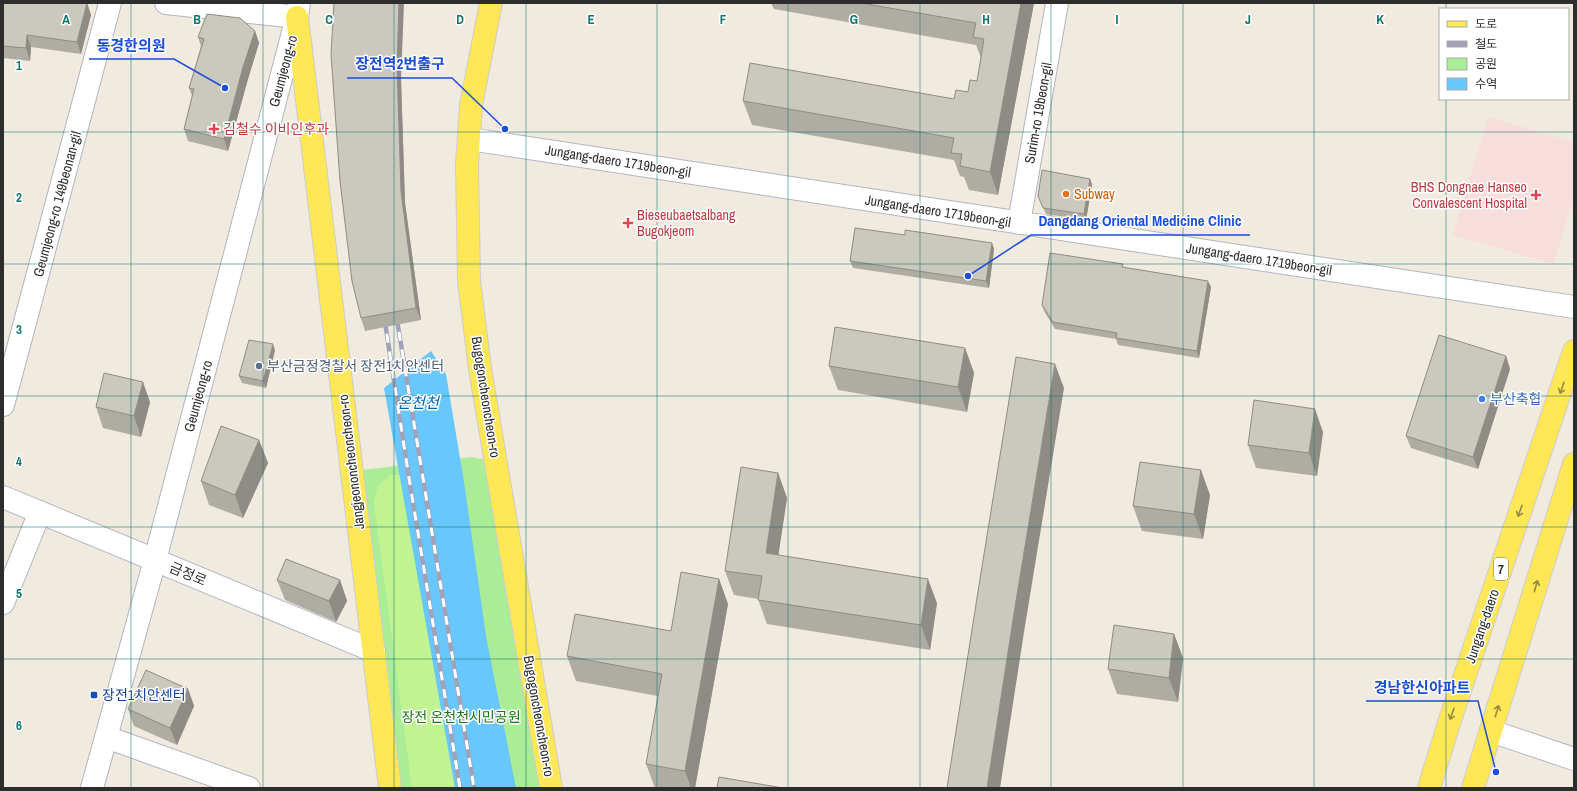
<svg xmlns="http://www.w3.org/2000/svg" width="1577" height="791" viewBox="0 0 1577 791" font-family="'Archivo Narrow','Noto Sans KR',sans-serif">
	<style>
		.medical { fill: #f7dddc }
		.green { fill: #abec96 }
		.pitch { fill: #c1f491 }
		.water { fill: #68c7fc }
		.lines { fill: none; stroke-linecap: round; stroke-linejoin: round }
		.minor-casing { stroke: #b3b4c2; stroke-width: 24 }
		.major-casing { stroke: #cdcdcd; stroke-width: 24 }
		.minor { stroke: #fff; stroke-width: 22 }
		.major { stroke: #ffe755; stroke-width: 22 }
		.rail-casing { stroke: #a0a2ba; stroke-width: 4.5 }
		.rail { stroke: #fff; stroke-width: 3; stroke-dasharray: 9; stroke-linecap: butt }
		.wall { fill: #afaca3 }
		.shaded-wall { fill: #8e8c84 }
		.building { fill: #cbc8bd; stroke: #8e8c84 }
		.oneway { stroke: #968a41 }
		.grid { fill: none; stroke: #0f766e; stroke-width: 1; stroke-opacity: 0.55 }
		.health-dot { fill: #e0444e; stroke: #fff; stroke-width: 1.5 }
		.food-dot { fill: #e8710a; stroke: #fff; stroke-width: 1.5 }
		.service-dot { fill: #5c6f8a; stroke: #fff; stroke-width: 1.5 }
		.shop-dot { fill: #3f7fe0; stroke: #fff; stroke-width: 1.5 }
		.transit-dot { fill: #1a4fb4; stroke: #fff; stroke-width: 1.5 }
		.labels { text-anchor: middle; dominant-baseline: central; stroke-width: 3; stroke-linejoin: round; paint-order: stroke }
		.shield { fill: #fff; stroke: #6c6c6c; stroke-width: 1 }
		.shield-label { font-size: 13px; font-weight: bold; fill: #2d2d2d }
		.street-label { font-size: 14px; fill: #2d2d2d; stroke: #fff }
		.health-label { font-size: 14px; fill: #be3a42; stroke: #fff; text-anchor: start }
		.food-label { font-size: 14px; fill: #c56008; stroke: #fff; text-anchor: start }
		.service-label { font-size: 14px; fill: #4e5e75; stroke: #fff; text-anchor: start }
		.shop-label { font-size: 14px; fill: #366cbe; stroke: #fff; text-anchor: start }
		.transit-label { font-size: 14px; fill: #164399; stroke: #fff; text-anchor: start }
		.park-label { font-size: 14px; fill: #1e7513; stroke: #fff }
		.water-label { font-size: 15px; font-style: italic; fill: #0063af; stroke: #fff }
		.grid-label { font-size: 13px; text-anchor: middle; font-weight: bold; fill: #0f766e; stroke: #fff; stroke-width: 3; stroke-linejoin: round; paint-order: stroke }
		.leader { fill: none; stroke: #1d4ed8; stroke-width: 1.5 }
		.callout-dot { fill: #1d4ed8; stroke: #fff; stroke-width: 1.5 }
		.callout-label { font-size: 15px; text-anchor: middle; font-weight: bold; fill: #1d4ed8; stroke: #fff; stroke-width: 3; stroke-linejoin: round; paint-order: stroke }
	</style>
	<rect width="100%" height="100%" fill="#f0eadf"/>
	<path class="medical" d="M1488,117L1574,142V195L1554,264L1453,235Z"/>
	<path class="green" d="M473,457L489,461L542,788H399L362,470Z"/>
	<path class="pitch" d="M390,475H401L455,788H412L374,503L378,486Z"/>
	<path class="water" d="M431,351L446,374L464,482L486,636L516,788H455L384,388Z"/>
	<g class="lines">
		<g class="minor-casing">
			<g id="minor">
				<path d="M166,3L297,17"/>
				<path d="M469,139L1574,307"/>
				<path d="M1019,223L1057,3"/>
				<path d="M3,405L110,3"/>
				<path d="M3,497L374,651"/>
				<path d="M3,603L40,512"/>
				<path d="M1491,731L1574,759"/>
				<path d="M106,737L249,788"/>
				<path d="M92,788L155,560L297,17L299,3"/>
			</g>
		</g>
		<g class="major-casing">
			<g id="major">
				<path d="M491,3L471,105L467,165L469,281L480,369L551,788"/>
				<path d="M297,17L390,788"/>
				<path d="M1429,788L1450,720L1574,351"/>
				<path d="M1473,788L1574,464"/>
			</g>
		</g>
		<use href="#minor" class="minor"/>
		<use href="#major" class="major"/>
		<g class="rail-casing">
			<g id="rail">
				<path d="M396,314L474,788"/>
				<path d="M384,316L409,478L460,788"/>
			</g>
		</g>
		<use href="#rail" class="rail"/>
	</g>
	<g class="wall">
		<path d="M3,3H87L91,15L81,54L31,47L30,61L3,58Z"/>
		<path d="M771,3H1034L998,195L969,190L964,177L960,176L954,160L752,125L743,101L954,99L968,92L977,81L981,58L976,45L774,9Z"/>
		<path d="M255,31L259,43L248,79L228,151L188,141L184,129L192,96L189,88L201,46L198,37Z"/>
		<path d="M401,79L405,203L421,320L365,331L361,318Z"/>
		<path d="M1090,179L1092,185L1086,220L1046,214L1038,196Z"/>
		<path d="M905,235L992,243L994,249L989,288L853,268L850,261Z"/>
		<path d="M1124,268L1211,287L1199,358L1118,345L1116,339L1055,329L1044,311L1042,305Z"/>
		<path d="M965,348L974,373L967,412L838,390L829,366Z"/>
		<path d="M275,350L266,388L242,383L239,376Z"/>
		<path d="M1506,356L1510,369L1478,469L1411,448L1406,436Z"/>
		<path d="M150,402L141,437L103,428L96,407Z"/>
		<path d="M1323,432L1317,476L1256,468L1248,445Z"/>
		<path d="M259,440L268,463L243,518L209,505L201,481Z"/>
		<path d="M778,473L787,498L778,555L937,603L930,650L767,624L758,599L734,595L725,571Z"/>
		<path d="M1210,495L1203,539L1142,531L1133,506Z"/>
		<path d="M719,579L728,604L695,788H655L646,764L658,696L576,681L567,656L671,631Z"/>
		<path d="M277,580H340L347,601L336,622L285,600Z"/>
		<path d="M1174,634L1183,658L1178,702L1117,694L1108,669Z"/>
		<path d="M188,689L194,706L177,745L134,726L128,709Z"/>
	</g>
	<g class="shaded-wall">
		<path d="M87,3L91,15L81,54L77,42Z"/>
		<path d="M399,3H404L401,79L405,203L421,320L416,308L401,191L397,67Z"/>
		<path d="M1021,3H1034L998,195L990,172Z"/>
		<path d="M255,31L259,43L248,79L228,151L224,139L243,67Z"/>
		<path d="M27,35L31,47L30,61L26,48Z"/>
		<path d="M1090,179L1092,185L1086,220L1084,214Z"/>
		<path d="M992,243L994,249L989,288L986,281Z"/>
		<path d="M1208,281L1211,287L1199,358L1197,351Z"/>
		<path d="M273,344L275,350L266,388L263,381Z"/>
		<path d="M965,348L974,373L967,412L958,387Z"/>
		<path d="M1506,356L1510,369L1478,469L1473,457Z"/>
		<path d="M1055,364L1064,388L1024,632L1000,788H987L1015,607Z"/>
		<path d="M143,382L150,402L141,437L134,416Z"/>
		<path d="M1315,409L1323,432L1317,476L1309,453Z"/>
		<path d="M259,440L268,463L243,518L235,495Z"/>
		<path d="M1201,470L1210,495L1203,539L1194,514Z"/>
		<path d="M778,473L787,498L775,578L766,553Z"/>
		<path d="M719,579L728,604L695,788H691L685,771Z"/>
		<path d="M928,579L937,603L930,650L921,625Z"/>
		<path d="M340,580L347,601L336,622L329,601Z"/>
		<path d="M1174,634L1183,658L1178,702L1169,678Z"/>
		<path d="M188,689L194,706L177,745L170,728Z"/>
	</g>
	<g class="building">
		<path d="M3,3H87L77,42L27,35L26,48L3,46Z"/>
		<path d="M334,3H399L397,67L401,191L416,308L361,318L352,281L340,181L331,54Z"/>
		<path d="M861,3H1021L990,172L960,166L962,154L951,153L954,138L743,101L750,63L954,99L956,90L968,92L970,80L977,81L984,39L973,37L976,23Z"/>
		<path d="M207,14L240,18L255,31L243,67L224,139L184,129L194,89L189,88L204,39L198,37Z"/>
		<path d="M1042,170L1090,179L1084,214L1043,208L1038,196Z"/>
		<path d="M855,228L905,235V230L992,243L986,281L850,261Z"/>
		<path d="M1050,253L1123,264L1122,267L1208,281L1197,351L1116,338L1117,333L1053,322L1042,305Z"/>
		<path d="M835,327L965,348L958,387L829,366Z"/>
		<path d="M1439,335L1506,356L1473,457L1406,436Z"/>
		<path d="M249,340L273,344L263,381L239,376Z"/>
		<path d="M1016,357L1055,364L1015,607L987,788H947L980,579Z"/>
		<path d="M104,373L143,382L134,416L96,407Z"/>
		<path d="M1254,400L1315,409L1309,453L1248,445Z"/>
		<path d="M221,426L259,440L235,495L201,481Z"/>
		<path d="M1140,462L1201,470L1194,514L1133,506Z"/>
		<path d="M741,467L778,473L766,553L928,579L921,625L758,600L762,576L725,571Z"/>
		<path d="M286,559L340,580L329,601L277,580Z"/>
		<path d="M681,572L719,579L685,771L646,764L662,674L567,656L575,614L671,631Z"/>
		<path d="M1114,625L1174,634L1169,678L1108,669Z"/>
		<path d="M146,670L188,689L170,728L128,709Z"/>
		<path d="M719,777L783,788H717Z"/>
	</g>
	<defs><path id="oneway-shaft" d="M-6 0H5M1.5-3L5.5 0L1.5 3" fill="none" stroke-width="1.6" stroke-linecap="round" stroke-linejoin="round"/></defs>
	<g class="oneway">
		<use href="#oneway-shaft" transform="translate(1562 388) rotate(109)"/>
		<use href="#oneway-shaft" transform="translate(1520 511) rotate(109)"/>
		<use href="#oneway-shaft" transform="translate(1536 586) rotate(-73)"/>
		<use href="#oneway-shaft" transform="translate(1497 711) rotate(-73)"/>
		<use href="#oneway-shaft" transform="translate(1452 714) rotate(109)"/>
	</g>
	<path class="grid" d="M131,3V788M263,3V788M394,3V788M526,3V788M657,3V788M788,3V788M920,3V788M1051,3V788M1183,3V788M1314,3V788M1446,3V9M1446,99V788M3,132H1574M3,264H1574M3,396H1574M3,527H1574M3,659H1574"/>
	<g class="health-dot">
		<path d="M212 123h4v4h4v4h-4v4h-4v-4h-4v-4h4z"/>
		<path d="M1534 189h4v4h4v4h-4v4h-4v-4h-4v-4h4z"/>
		<path d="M626 217h4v4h4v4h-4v4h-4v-4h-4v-4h4z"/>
	</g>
	<circle class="food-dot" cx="1066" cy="194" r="4"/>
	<circle class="service-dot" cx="259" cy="366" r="4"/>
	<circle class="shop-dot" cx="1482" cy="399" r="4"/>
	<rect class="transit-dot" x="90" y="691" width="8" height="8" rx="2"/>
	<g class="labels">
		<rect class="shield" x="1494" y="558" width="14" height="22" rx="3"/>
		<g class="shield-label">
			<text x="1501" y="569">7</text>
		</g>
		<g class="street-label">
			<text transform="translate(283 71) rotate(-75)">Geumjeong-ro</text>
			<text transform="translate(1038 113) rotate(-80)">Surim-ro 19beon-gil</text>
			<text transform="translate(618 161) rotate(9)">Jungang-daero 1719beon-gil</text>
			<text transform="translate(57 204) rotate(-75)">Geumjeong-ro 149beonan-gil</text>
			<text transform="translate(938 211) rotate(9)">Jungang-daero 1719beon-gil</text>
			<text transform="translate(1259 259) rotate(9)">Jungang-daero 1719beon-gil</text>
			<text transform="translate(198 396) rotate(-75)">Geumjeong-ro</text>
			<text transform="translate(486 397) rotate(81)">Bugogoncheoncheon-ro</text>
			<text transform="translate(351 462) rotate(-97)">Jangjeononcheoncheon-ro</text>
			<text transform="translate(188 574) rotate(23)">금정로</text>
			<text transform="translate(1482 626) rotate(-71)">Jungang-daero</text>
			<text transform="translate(539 716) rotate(80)">Bugogoncheoncheon-ro</text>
		</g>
		<g class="health-label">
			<text x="223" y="129">김철수 이비인후과</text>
			<text x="1527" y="187" text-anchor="end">BHS Dongnae Hanseo<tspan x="1527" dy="16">Convalescent Hospital</tspan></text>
			<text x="637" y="215">Bieseubaetsalbang<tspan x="637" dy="16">Bugokjeom</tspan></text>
		</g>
		<g class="food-label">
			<text x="1074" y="194">Subway</text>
		</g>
		<g class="service-label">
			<text x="267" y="366">부산금정경찰서 장전1치안센터</text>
		</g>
		<g class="shop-label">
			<text x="1490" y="399">부산축협</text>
		</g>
		<g class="transit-label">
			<text x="102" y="695">장전1치안센터</text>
		</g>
		<g class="park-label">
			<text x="461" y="717">장전 온천천시민공원</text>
		</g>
		<g class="water-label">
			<text x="418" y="402">온천천</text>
		</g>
	</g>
	<g class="grid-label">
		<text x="66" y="24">A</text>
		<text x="197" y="24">B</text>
		<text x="329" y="24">C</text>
		<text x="460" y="24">D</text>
		<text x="591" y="24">E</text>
		<text x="723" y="24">F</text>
		<text x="854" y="24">G</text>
		<text x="986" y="24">H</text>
		<text x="1117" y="24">I</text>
		<text x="1248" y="24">J</text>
		<text x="1380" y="24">K</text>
		<text x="19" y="70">1</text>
		<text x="19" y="202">2</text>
		<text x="19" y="334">3</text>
		<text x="19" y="466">4</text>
		<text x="19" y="598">5</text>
		<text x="19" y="730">6</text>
	</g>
	<path class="leader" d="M225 88L174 59H89M505 129L452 78H347M968 276L1031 235H1250M1496 772L1478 701H1366"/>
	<g class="callout-dot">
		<circle cx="225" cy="88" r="4"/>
		<circle cx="505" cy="129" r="4"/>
		<circle cx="968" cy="276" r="4"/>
		<circle cx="1496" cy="772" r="4"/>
	</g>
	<g class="callout-label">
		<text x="131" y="51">동경한의원</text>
		<text x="400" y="69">장전역2번출구</text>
		<text x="1140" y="226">Dangdang Oriental Medicine Clinic</text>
		<text x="1422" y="693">경남한신아파트</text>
	</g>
	<rect width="1577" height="791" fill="none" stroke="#2d2d2d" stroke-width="8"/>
	<rect x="1439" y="8" width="130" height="92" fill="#ffffff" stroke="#ababab"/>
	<rect x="1447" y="21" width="20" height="6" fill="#ffe755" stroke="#ababab"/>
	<text x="1475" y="28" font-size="12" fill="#2d2d2d">도로</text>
	<rect x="1447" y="41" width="20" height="6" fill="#a0a2ba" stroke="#ababab"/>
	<text x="1475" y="48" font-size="12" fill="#2d2d2d">철도</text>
	<rect x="1447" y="58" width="20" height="12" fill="#abec96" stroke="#ababab"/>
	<text x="1475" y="68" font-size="12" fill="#2d2d2d">공원</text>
	<rect x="1447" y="78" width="20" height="12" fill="#68c7fc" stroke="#ababab"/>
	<text x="1475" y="88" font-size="12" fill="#2d2d2d">수역</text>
</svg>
